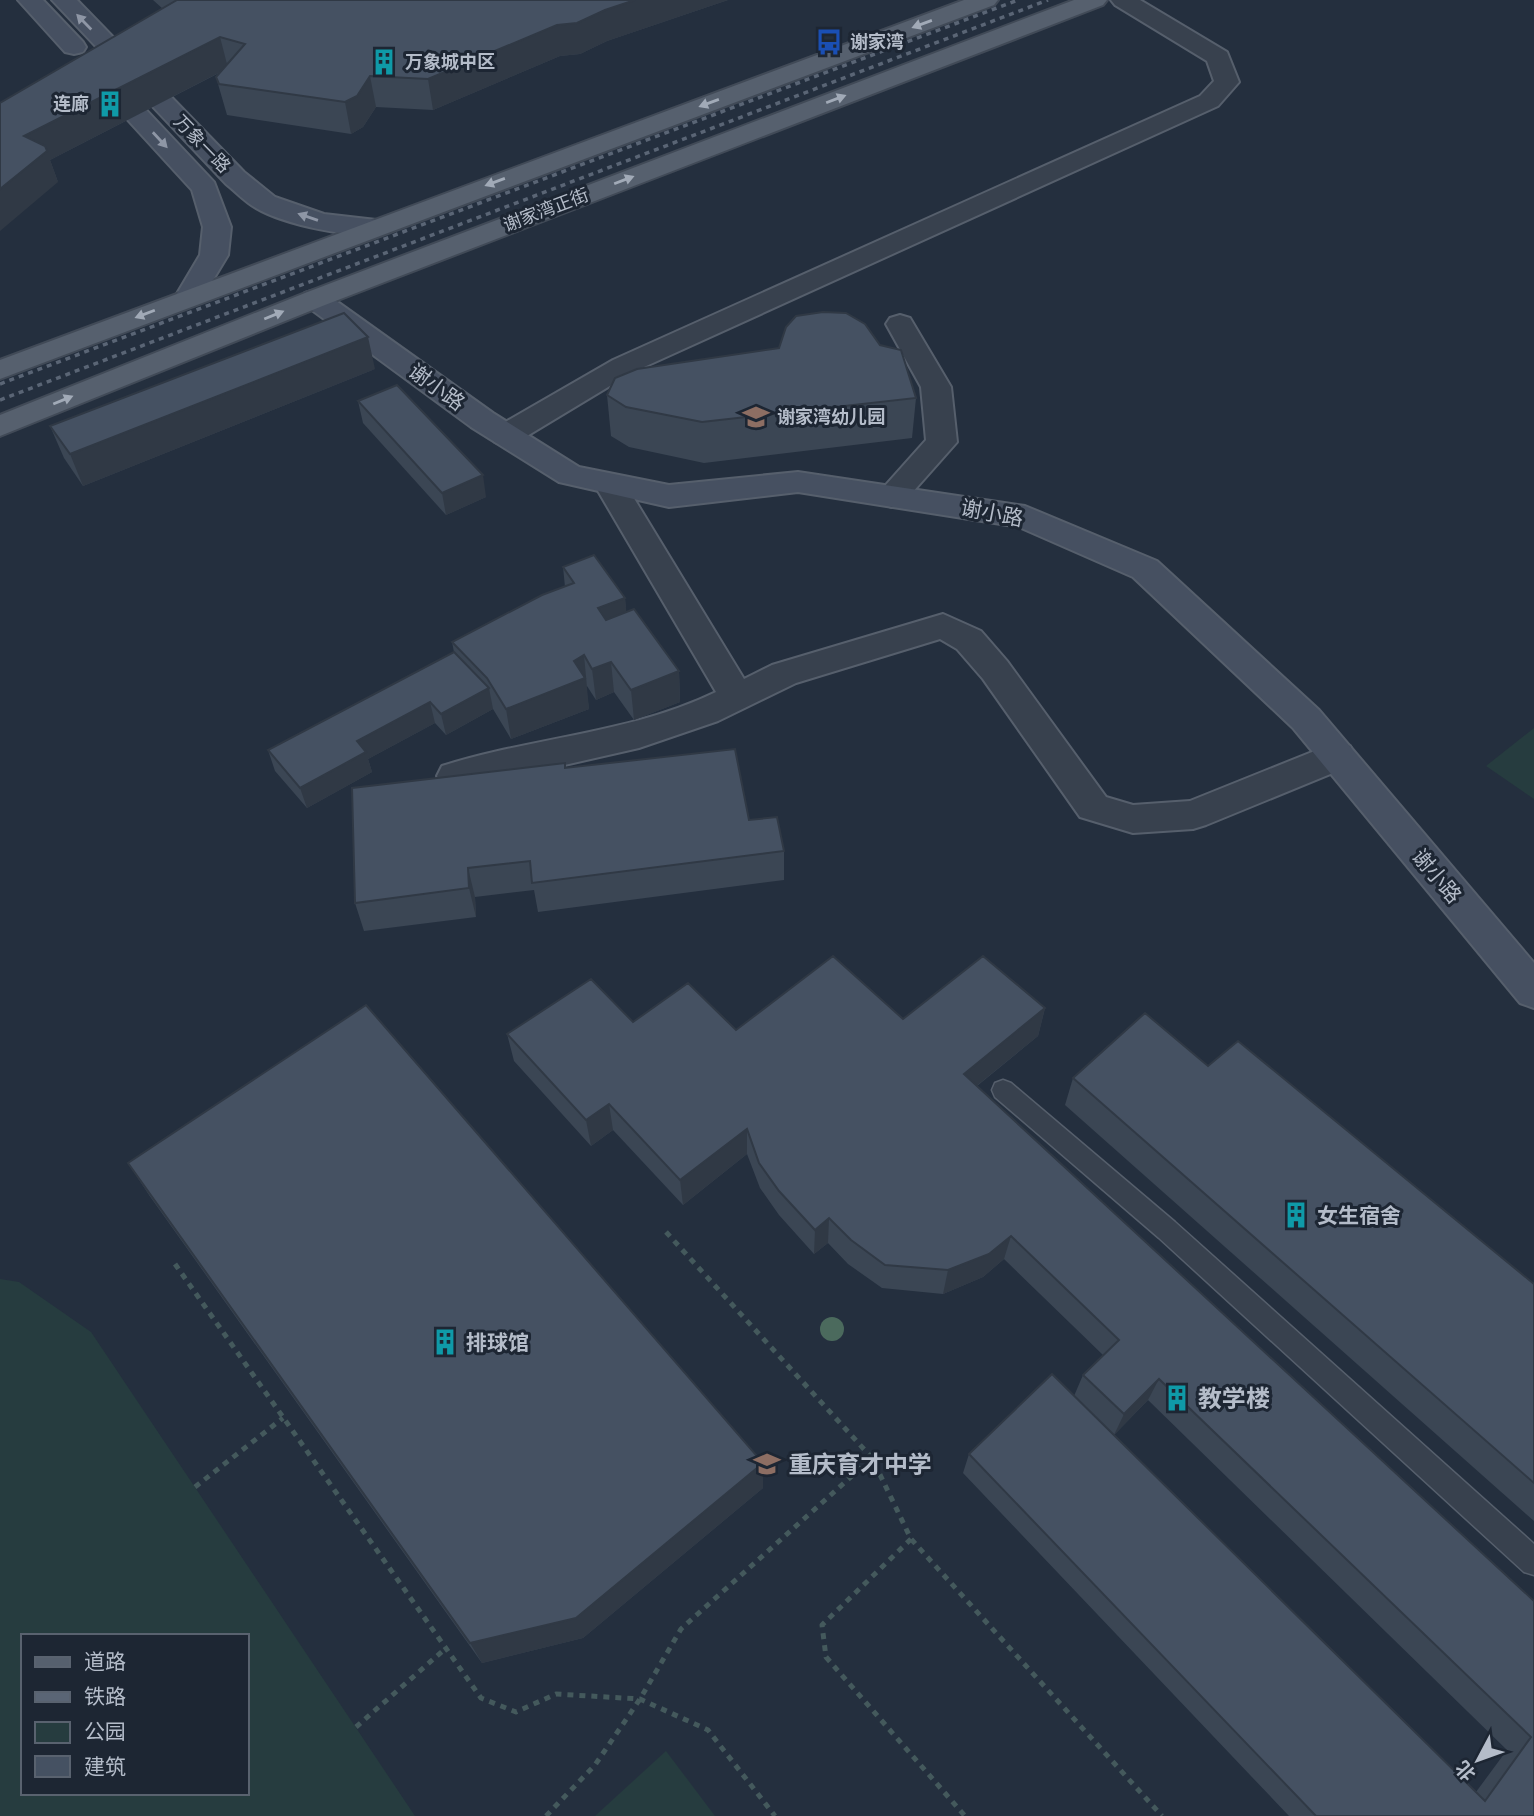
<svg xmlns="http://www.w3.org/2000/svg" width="1534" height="1816" viewBox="0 0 1534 1816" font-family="Cabin,'Noto Sans SC',sans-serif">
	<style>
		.green { fill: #263c3f; fill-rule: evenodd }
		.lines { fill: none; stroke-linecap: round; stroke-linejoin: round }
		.lane-casing { stroke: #565f6c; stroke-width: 3 }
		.street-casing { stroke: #565f6c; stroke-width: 4 }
		.secondary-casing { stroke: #565f6c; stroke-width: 4 }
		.primary-casing { stroke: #414a57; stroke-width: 4 }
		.path { stroke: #44595c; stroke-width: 5; stroke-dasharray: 6 6; stroke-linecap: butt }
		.lane { fill: #38414e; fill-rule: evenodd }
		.street { fill: #38414e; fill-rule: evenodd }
		.secondary { fill: #465061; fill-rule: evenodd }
		.primary { fill: #56606e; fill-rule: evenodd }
		.rail { stroke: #5a6575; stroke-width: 3.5; stroke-dasharray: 5 5; stroke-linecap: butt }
		.tree { fill: #4b6a5d }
		.wall { fill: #3b4654; fill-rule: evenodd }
		.shaded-wall { fill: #303945 }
		.building { fill: #455162; stroke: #303945; stroke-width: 2 }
		.oneway { fill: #8e96a5 }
		.oneway2 { fill: #a1aab7 }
		.labels { text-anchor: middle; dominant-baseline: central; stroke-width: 6; stroke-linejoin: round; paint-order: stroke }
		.far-poi-label { font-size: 18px; font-weight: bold; fill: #b4bcc9; stroke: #1d2633; text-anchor: start }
		.far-street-label { font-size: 18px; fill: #b4bcc9; stroke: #1d2633 }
		.street-label { font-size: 21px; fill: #b4bcc9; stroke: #1d2633 }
		.poi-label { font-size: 21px; font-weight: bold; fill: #b4bcc9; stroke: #1d2633; text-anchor: start }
		.near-poi-label { font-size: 24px; font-weight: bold; fill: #b4bcc9; stroke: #1d2633; text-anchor: start }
	</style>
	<rect width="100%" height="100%" fill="#242f3e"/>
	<g class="green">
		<path d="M1534,728V799L1486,766Z"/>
		<path d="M0,1279L19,1282L91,1332L415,1816H0ZM23,1636H247V1793H23Z"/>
		<path d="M666,1751L715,1816H595Z"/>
	</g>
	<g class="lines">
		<g class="lane-casing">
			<path id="lane" d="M1003,1080L1011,1083L1175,1222L1534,1544V1575L1524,1572L1159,1238L995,1097L992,1090L995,1083Z"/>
		</g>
		<g class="street-casing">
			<g id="street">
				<path d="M1111,0H1140L1227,52L1239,82L1218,106L633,372L517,442L506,445L495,442L491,435L495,428L613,360L1200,96L1214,81L1207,61L1115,5Z"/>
				<path d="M900,315L910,318L951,387L957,442L903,503L892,507L881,503L876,496L926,440L921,387L886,324L890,318Z"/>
				<path d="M610,474L621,477L744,679L772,665L943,614L981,631L1007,661L1106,797L1133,805L1190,801L1337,742L1350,746L1355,756L1350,766L1206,825L1193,829L1133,833L1080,817L983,679L957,649L940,639L796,683L718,721L639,748L455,790L442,786L437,776L442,766C533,737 629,734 716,692L594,484L599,477Z"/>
			</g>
		</g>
		<g class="secondary-casing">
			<g id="secondary">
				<path d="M18,0H43L83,42L86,47L83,52L74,54L65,52Z"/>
				<path d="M52,0H77L244,172L275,197L324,214L385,221L389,227L385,233C354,240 283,224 256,208C245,202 235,191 226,184Z"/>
				<path d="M125,94L134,97L214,182L231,227L228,255L199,303L189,306L179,303L175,297L200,255L203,227L192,190L116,107L112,102L116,97Z"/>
				<path d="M315,290L325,293L493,413L579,467L669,485L798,472L1025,506L1157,561L1319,710L1534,963V1008L1520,1003L1293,728L1133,577L1019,527L798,492L669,507L559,482L471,427L305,305L301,299L305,293Z"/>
			</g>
		</g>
		<g class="primary-casing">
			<g id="primary">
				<path d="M964,0H998L994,5L0,379V360Z"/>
				<path d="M1074,0H1107L1103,5L325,305L0,436V415L305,293Z"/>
			</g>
		</g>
		<g class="path">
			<path d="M666,1232L872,1458L911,1539L1162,1816"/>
			<path d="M175,1264L481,1698L516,1712L556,1694L640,1699L708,1730L775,1816"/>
			<path d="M195,1487L283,1418"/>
			<path d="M911,1539L822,1625L826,1657L965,1816"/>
			<path d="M356,1727L446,1648"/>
			<path d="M546,1816L595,1765L640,1699L681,1629L872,1458"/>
		</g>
		<use href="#lane" class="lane"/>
		<use href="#street" class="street"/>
		<use href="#secondary" class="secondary"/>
		<use href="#primary" class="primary"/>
		<g class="rail">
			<path d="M0,384L1018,0"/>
			<path d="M0,400L1048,0"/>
		</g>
	</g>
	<circle class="tree" cx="832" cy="1329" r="12"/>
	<g class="wall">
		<path d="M153,0H728L607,41L580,54L560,56L433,110L376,107L363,127L351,134L227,115L216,77L221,72L50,160L58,182L0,103L163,9Z"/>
		<path d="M375,369L83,486L64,458L50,426Z"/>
		<path d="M607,395L916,398L912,438L704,463L629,447L611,436Z"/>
		<path d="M358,401L486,497L446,515L363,423Z"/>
		<path d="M563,567L625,598L626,612L679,671L680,702L634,720L614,692L596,700L587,686L586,687L589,709L511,739L493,709L446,735L435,723L368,759L372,772L307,808L275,771L268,750L454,652L452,642L565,587Z"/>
		<path d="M566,768L749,820L784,851V880L538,912L534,890L475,897L476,917L364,931L355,903Z"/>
		<path d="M1045,1008L1038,1036L977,1086L1534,1601V1816H1289L963,1473L969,1454L1074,1396L1083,1375L1103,1355L1004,1259L983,1277L943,1294L882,1288L848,1264L828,1243L814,1254L779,1215L760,1188L747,1154L683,1205L613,1130L591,1146L514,1061L507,1034L633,1022L736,1030ZM1148,1400L1507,1750L1476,1792L1114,1435Z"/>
		<path d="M1208,1066L1534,1284V1521L1065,1105L1073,1078Z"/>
		<path d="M128,1163L763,1463V1488L583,1638L482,1663L149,1195Z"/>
	</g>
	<g class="shaded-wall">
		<path d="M635,0H728L607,41L580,54L560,56L433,110L428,79L557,25Z"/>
		<path d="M220,37L228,68L50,160L58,182L0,231V189L24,136Z"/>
		<path d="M370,76L376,107L363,127L351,134L345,102Z"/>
		<path d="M368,337L375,369L83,486L70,454Z"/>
		<path d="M483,475L486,497L446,515L442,493Z"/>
		<path d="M625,598L628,629L601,639L598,608Z"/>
		<path d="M584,655L589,709L511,739L506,709L574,661Z"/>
		<path d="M611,662L614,692L596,700L592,669Z"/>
		<path d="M679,671L680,702L634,720L631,690Z"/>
		<path d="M489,688L493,709L446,735L441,714Z"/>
		<path d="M430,702L435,723L368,759L372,772L307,808L300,788L357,741Z"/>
		<path d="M468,868L475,897L476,917L469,888Z"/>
		<path d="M1045,1008L1038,1036L959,1100L964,1074Z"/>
		<path d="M609,1104L613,1130L591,1146L586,1120Z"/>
		<path d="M747,1129V1154L683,1205L680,1180Z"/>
		<path d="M829,1218L828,1243L814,1254L815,1230Z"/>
		<path d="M1011,1236L1004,1259L983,1277L943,1294L948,1270Z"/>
		<path d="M1159,1379L1148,1400L1114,1435L1124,1414Z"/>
		<path d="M763,1463V1488L583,1638L482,1663L470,1643Z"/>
	</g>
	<g class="building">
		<path d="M177,0H635L605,10L577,23L557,25L428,79L370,76L357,96L345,102L219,84L216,77L245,44L220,37L24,136L45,146L47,151L0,189V103Z"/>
		<path d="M823,312L846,313L865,324L880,345L901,350L916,398L702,422L626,407L607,395L615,378L637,369L779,348L786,327L796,316Z"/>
		<path d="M344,313L368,337L70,454L50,426Z"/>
		<path d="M397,385L483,475L442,493L358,401Z"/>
		<path d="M594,555L625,598L598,608L606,620L634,609L679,671L631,690L611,662L592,669L584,655L574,661L585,678L506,709L487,678L452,642L542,595L574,583L563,567Z"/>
		<path d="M454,652L489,688L441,714L430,702L357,741L366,752L300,788L268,750Z"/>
		<path d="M735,749L749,820L777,817L784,851L532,883L530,861L468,868L469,888L355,903L352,788L565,763V768Z"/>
		<path d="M833,956L903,1019L983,956L1045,1008L964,1074L1534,1601V1816H1316L969,1454L1052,1374L1485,1801L1531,1737L1159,1379L1124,1414L1083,1375L1119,1340L1011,1236L989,1254L948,1270L885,1265L851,1240L829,1218L815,1230L779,1191L759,1163L747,1129L680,1180L609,1104L586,1120L507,1034L591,979L633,1022L688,983L736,1030Z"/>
		<path d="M366,1005L763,1463L576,1618L470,1643L128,1163Z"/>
		<path d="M1145,1013L1208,1066L1238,1041L1534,1284V1483L1073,1078Z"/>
	</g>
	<defs><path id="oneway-solid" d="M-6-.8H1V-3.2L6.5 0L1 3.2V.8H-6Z" transform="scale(1.75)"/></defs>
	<g class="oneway">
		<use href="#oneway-solid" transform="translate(84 22) rotate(-134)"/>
		<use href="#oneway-solid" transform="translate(160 140) rotate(47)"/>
		<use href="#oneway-solid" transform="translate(308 217) rotate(-161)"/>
	</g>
	<g class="oneway2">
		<use href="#oneway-solid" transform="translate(922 24) rotate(160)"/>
		<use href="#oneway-solid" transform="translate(836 99) rotate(-21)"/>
		<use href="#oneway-solid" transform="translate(709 103) rotate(160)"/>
		<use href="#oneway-solid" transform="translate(624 180) rotate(-21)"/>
		<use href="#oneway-solid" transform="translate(495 182) rotate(160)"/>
		<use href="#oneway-solid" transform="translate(145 314) rotate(159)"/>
		<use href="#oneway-solid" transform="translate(274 315) rotate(-22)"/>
		<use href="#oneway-solid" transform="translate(63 400) rotate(-22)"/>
	</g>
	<defs>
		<g id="bus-bare" transform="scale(2.1)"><path d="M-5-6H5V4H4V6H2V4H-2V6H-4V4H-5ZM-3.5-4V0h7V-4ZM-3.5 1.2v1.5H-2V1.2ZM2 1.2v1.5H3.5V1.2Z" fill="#1a4fb4" stroke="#1d2633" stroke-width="2.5" paint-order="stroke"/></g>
		<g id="building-bare" transform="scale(2.1)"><path d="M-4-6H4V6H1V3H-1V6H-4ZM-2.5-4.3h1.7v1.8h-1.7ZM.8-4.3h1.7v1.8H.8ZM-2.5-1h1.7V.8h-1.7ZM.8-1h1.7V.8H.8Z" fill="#0f9aa8" stroke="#1d2633" stroke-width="2.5" paint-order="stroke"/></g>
		<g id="school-bare" transform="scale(2.1)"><path d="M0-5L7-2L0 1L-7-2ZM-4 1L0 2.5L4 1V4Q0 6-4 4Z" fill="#8d6e63" stroke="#1d2633" stroke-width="2.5" paint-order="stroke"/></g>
	</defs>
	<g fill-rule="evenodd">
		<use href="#bus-bare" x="829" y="42"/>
		<use href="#building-bare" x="384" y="62"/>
		<use href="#building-bare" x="110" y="104"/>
		<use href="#school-bare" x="756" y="417"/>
		<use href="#building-bare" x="1296" y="1215"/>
		<use href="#building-bare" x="445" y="1342"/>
		<use href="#building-bare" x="1177" y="1398"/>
		<use href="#school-bare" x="767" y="1464"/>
	</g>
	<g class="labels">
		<g class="far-poi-label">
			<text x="850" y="42">谢家湾</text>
			<text x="405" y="62">万象城中区</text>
			<text x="89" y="104" text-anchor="end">连廊</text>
			<text x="777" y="417">谢家湾幼儿园</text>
		</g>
		<g class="far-street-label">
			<text transform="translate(202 144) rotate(46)">万象一路</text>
			<text transform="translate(546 210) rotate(-21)">谢家湾正街</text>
		</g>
		<g class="street-label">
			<text transform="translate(437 387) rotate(36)">谢小路</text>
			<text transform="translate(992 513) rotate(11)">谢小路</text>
			<text transform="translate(1437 876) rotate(50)">谢小路</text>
		</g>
		<g class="poi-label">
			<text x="1317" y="1215">女生宿舍</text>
			<text x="466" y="1342">排球馆</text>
		</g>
		<g class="near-poi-label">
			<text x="1198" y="1398">教学楼</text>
			<text x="788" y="1464">重庆育才中学</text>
		</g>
	</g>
	<rect x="21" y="1634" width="228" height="161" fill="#1d2633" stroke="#59626f" stroke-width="2"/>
	<rect x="35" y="1657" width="35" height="10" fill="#56606e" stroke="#59626f" stroke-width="2"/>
	<text x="84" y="1669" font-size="21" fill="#b4bcc9">道路</text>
	<rect x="35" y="1692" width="35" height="10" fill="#5a6575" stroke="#59626f" stroke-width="2"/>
	<text x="84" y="1704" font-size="21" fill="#b4bcc9">铁路</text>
	<rect x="35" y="1722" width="35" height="21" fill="#263c3f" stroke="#59626f" stroke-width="2"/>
	<text x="84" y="1739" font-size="21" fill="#b4bcc9">公园</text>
	<rect x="35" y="1756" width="35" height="21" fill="#455162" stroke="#59626f" stroke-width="2"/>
	<text x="84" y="1774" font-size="21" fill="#b4bcc9">建筑</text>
	<g transform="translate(1478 1760) rotate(229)" stroke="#1d2633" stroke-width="5" paint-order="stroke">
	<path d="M0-5L12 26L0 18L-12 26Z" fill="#b4bcc9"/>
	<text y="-10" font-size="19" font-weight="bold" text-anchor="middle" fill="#b4bcc9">北</text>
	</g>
</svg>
